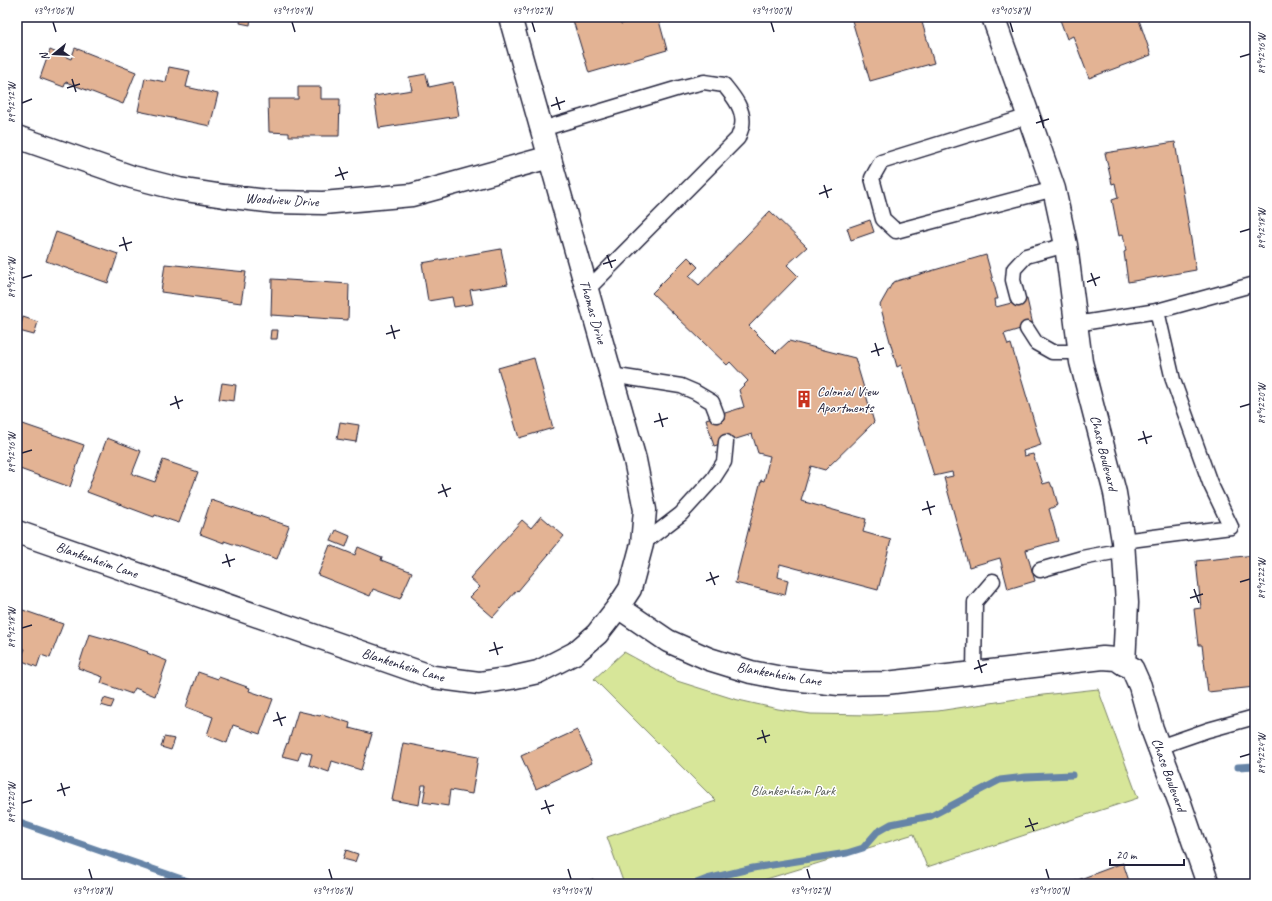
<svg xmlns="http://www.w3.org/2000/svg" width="1272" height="901" viewBox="0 0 1272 901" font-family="Caveat,sans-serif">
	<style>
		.green { fill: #d7e699; stroke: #7c846a }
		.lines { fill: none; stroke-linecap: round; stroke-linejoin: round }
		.stream { stroke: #6684a7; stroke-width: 7 }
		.building { fill: #e3b394; stroke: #22223b }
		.lane-casing { stroke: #22223b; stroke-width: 17 }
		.street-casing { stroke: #22223b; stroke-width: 25 }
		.lane { stroke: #fff; stroke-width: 14 }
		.street { stroke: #fff; stroke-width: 22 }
		.ticks { fill: none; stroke: #22223b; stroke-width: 1.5 }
		.labels { text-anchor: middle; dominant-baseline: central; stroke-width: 3; stroke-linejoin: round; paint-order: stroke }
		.street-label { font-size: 14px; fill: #22223b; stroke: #fff }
		.poi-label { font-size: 14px; fill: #22223b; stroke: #fff; text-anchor: start }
		.park-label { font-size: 14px; fill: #585d57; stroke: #fff }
		.neatline { fill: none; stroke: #22223b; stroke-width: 1.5 }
		.ticks-label { font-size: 10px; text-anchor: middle; fill: #22223b }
	</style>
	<rect width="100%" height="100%" fill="#fff"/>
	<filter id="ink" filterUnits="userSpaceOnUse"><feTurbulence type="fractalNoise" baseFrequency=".025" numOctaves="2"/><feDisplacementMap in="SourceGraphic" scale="8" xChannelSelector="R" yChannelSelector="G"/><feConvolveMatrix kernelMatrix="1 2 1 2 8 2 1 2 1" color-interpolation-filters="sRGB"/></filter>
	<g filter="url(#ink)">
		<path class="green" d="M624,652L677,681L734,699L778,709L811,714L871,715L938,711L1043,695L1098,689L1138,798L927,867L914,834L750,884H624L607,837L716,801L594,679Z"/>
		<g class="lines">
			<g class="stream">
				<path d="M1238,767L1255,766"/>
				<path d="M17,822L196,884"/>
				<path d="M694,884L707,879L753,868L847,853L863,848L877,832L891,824L931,816L1000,780L1026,777L1072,775"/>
			</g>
		</g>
		<g class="building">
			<path d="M241,17H251L250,25L240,23Z"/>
			<path d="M350,17H358V19L350,20Z"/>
			<path d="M572,17H627L620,19L621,24L644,17H658L667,50L589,73Z"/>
			<path d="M851,17H926L921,19L934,63L870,81Z"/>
			<path d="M1059,17H1138L1151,55L1089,78L1073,36L1067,39Z"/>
			<path d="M75,48L136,72L123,104L66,82L64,87L40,78L50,50L71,59Z"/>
			<path d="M169,67L190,71L186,87L218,94L210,126L138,111L145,78L166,82Z"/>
			<path d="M426,74L429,87L453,82L459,116L379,128L374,96L412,90L409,77Z"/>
			<path d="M298,87H321V99H340L339,136H289V133L269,132L268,99H298Z"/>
			<path d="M1175,142L1196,270L1128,282L1124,252L1126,251L1123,234L1119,236L1112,200L1118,198L1115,183L1112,184L1105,153Z"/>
			<path d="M770,211L807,247L787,265L798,276L749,326L776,353L789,341L855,358L874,422L825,470L811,466L801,501L866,519L863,532L891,540L878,590L780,564L778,577L788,580L785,595L735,583L761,480L764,481L770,456L758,453L752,434L714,446L706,419L744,407L739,390L748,381L730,362L727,365L652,293L688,257L698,267L689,276L699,285Z"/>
			<path d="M870,220L874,232L851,240L847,228Z"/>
			<path d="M56,232L118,254L108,283L46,261Z"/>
			<path d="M501,249L508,284L470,290L473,304L454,307L452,297L428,301L422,263Z"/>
			<path d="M986,255L998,299H995L996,307L1027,299L1033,325L1004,334L1008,345L1011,344L1041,445L1023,451L1024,456L1033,454L1043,484L1050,482L1052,487H1053L1058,505L1049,509L1058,541L1026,550L1035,581L1008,589L1000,558L969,567L944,478L953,476L952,472L934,476L901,365L897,367L880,305L893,282Z"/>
			<path d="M165,264L246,272L241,303L161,292Z"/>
			<path d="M272,279L349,284L348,320L271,315Z"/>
			<path d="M23,317L38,322L34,335L19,331Z"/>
			<path d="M271,330H278L277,339H270Z"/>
			<path d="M534,358L553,428L519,438L498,368Z"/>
			<path d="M222,383L236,385L234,401L219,399Z"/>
			<path d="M17,422L84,445L70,487L17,468Z"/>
			<path d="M340,422L359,425L356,442L337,439Z"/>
			<path d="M107,438L141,451L132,474L155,482L163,460L198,472L179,523L155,515L154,517L87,492Z"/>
			<path d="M211,500L289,526L277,559L224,541V543L200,534Z"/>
			<path d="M541,516L564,536L518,591L517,590L493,617L470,597L480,587L470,578L522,520L531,528Z"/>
			<path d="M336,530L350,536L346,547L331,541Z"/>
			<path d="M330,545L355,555L358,547L382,557L381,560L412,572L400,599L373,589L370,596L318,575Z"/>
			<path d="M1255,555V687L1208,692L1202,645H1198L1194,609L1201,608L1196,561Z"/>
			<path d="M17,608L63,624L50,658L41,655L37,667L20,660L25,649L17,646Z"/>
			<path d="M89,634L110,640L111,639L148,652L147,653L167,661L155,696L135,688L132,694L101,683L103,677L78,668Z"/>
			<path d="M198,672L218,679L219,677L250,688L249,691L273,699L260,734L233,725L227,743L207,735L213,717L186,707Z"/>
			<path d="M104,698L114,701L111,708L101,705Z"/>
			<path d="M298,711L320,716L322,714L350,723L349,728L372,734L361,770L332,761L329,772L309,765L312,754L301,751L298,760L282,756L287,743L288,744Z"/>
			<path d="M577,730L592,763L536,789L521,756Z"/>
			<path d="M164,737L175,739L171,750L161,747Z"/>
			<path d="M403,743L478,757L472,794L450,790L448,806L423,802L426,785H422L419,805L392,800Z"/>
			<path d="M346,850L358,854L355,862L343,859Z"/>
			<path d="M1123,863L1130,884H1067Z"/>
			<path d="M593,879L595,884H582L581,883Z"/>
		</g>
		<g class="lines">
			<g class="lane-casing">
				<g id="lane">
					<path d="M1029,116L881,162L872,178L883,219L896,231L1054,189"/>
					<path d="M542,129L679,88L704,82L724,85C733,96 745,110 742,126C741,130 739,134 738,138L587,290"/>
					<path d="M1018,299L1013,280L1014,269L1026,256L1066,245"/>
					<path d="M1157,311L1255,284"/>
					<path d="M1076,324L1157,311L1173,380L1210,483L1231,527L1123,541"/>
					<path d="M1027,329L1036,343L1052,352H1079"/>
					<path d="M611,375L681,386L695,392L712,402L717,415"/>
					<path d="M642,544L681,514L713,479L724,462L726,442"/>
					<path d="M1040,570L1082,558L1124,550"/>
					<path d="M974,673L975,602L993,581"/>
					<path d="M1159,747L1208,730L1255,717"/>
				</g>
			</g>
			<g class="street-casing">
				<g id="street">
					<path d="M993,17L1025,106L1054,189L1066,245L1081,362L1115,493L1123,541L1127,603L1124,664L1132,668L1140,686L1152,729L1180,803L1208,884"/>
					<path d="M17,137L132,177L179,189L224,196L275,202L323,203L412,195L550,157"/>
					<path d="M17,532L433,677L479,683L511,678L538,672L575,653L597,634L618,607L630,589L642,544L645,510L635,460L510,17"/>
					<path d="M618,607L668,641L709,659L751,672L782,678L839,684L886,683L1103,658L1116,659L1124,664"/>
				</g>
			</g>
			<use href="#lane" class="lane"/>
			<use href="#street" class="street"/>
		</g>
	</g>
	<path class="ticks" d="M53,22L56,32M292,22L295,32M532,22L535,32M771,22L774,32M1010,22L1013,32M1240,57L1250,54M72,79L76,92M67,88L80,84M556,97L560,110M22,103L32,99M551,106L565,101M1040,115L1044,128M1036,123L1049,119M339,167L344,180M335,176L348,172M824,185L828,198M819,194L832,189M1240,232L1250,229M123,237L127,251M119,246L132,242M607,255L612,268M603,264L616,260M1091,273L1096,286M22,278L32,275M1087,282L1100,277M391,325L395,339M386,334L400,330M875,343L879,356M871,352L884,348M175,396L179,409M170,405L183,400M1240,407L1250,404M659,413L663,427M654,422L668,418M1143,431L1147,444M1138,440L1152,436M22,453L32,450M442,484L447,497M438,493L451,488M927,501L931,515M922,510L935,506M226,554L230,567M222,563L235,559M710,572L715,585M706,581L719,576M1240,582L1250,579M1194,589L1199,603M1190,598L1203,594M22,628L32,625M494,642L498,655M489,651L503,647M978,660L982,673M974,669L987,664M277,712L282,726M273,721L286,717M762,730L766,743M757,739L770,735M1240,757L1250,754M61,783L65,796M57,791L70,787M545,800L550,814M22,803L32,800M541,809L554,805M1029,818L1034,831M1025,827L1038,823M89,869L92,879M329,869L332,879M568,869L571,879M807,869L810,879M1046,869L1049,879"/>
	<defs>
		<g id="building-bare" transform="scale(1.38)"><path d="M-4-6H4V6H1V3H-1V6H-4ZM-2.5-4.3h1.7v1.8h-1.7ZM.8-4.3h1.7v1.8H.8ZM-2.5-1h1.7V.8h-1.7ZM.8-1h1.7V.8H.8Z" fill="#c8321e" stroke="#fff" stroke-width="2.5" paint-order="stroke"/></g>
	</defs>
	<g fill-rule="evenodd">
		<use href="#building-bare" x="804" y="399"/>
	</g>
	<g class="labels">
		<g class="street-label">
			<text transform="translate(282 200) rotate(3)">Woodview Drive</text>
			<text transform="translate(593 312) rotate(74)">Thomas Drive</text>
			<text transform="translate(1104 453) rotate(76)">Chase Boulevard</text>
			<text transform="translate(97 560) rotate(19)">Blankenheim Lane</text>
			<text transform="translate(403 665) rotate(17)">Blankenheim Lane</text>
			<text transform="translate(779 674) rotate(10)">Blankenheim Lane</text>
			<text transform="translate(1169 775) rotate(70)">Chase Boulevard</text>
		</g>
		<g class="poi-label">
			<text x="817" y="391">Colonial View<tspan x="817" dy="16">Apartments</tspan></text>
		</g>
		<g class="park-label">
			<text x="793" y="790">Blankenheim Park</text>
		</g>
	</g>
	<rect width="1272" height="901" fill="none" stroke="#fff" stroke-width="44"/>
	<g transform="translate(54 54) rotate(252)" stroke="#ffffff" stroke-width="3" paint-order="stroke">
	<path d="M0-3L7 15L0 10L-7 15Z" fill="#22223b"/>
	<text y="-6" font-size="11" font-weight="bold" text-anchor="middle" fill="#22223b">N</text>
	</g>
	<path d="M1110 859v6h74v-6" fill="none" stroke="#22223b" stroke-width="2"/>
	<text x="1116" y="859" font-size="12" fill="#22223b" stroke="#ffffff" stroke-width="3" paint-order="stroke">20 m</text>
	<rect x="22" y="22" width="1228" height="857" class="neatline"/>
	<g class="ticks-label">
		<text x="53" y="14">43°11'06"N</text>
		<text x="292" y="14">43°11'04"N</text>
		<text x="532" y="14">43°11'02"N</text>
		<text x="771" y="14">43°11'00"N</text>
		<text x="1010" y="14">43°10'58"N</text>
		<text transform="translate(1261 54) rotate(-90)" y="4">89°12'16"W</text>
		<text transform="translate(11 103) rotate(-90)" y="4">89°12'12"W</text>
		<text transform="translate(1261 229) rotate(-90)" y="4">89°12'18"W</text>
		<text transform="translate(11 278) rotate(-90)" y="4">89°12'14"W</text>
		<text transform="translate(1261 404) rotate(-90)" y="4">89°12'20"W</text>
		<text transform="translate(11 453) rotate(-90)" y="4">89°12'16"W</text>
		<text transform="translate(1261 579) rotate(-90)" y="4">89°12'22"W</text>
		<text transform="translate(11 628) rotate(-90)" y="4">89°12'18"W</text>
		<text transform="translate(1261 754) rotate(-90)" y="4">89°12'24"W</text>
		<text transform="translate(11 803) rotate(-90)" y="4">89°12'20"W</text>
		<text x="92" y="894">43°11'08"N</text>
		<text x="332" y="894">43°11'06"N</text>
		<text x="571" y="894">43°11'04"N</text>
		<text x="810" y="894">43°11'02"N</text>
		<text x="1049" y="894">43°11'00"N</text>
	</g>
</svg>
